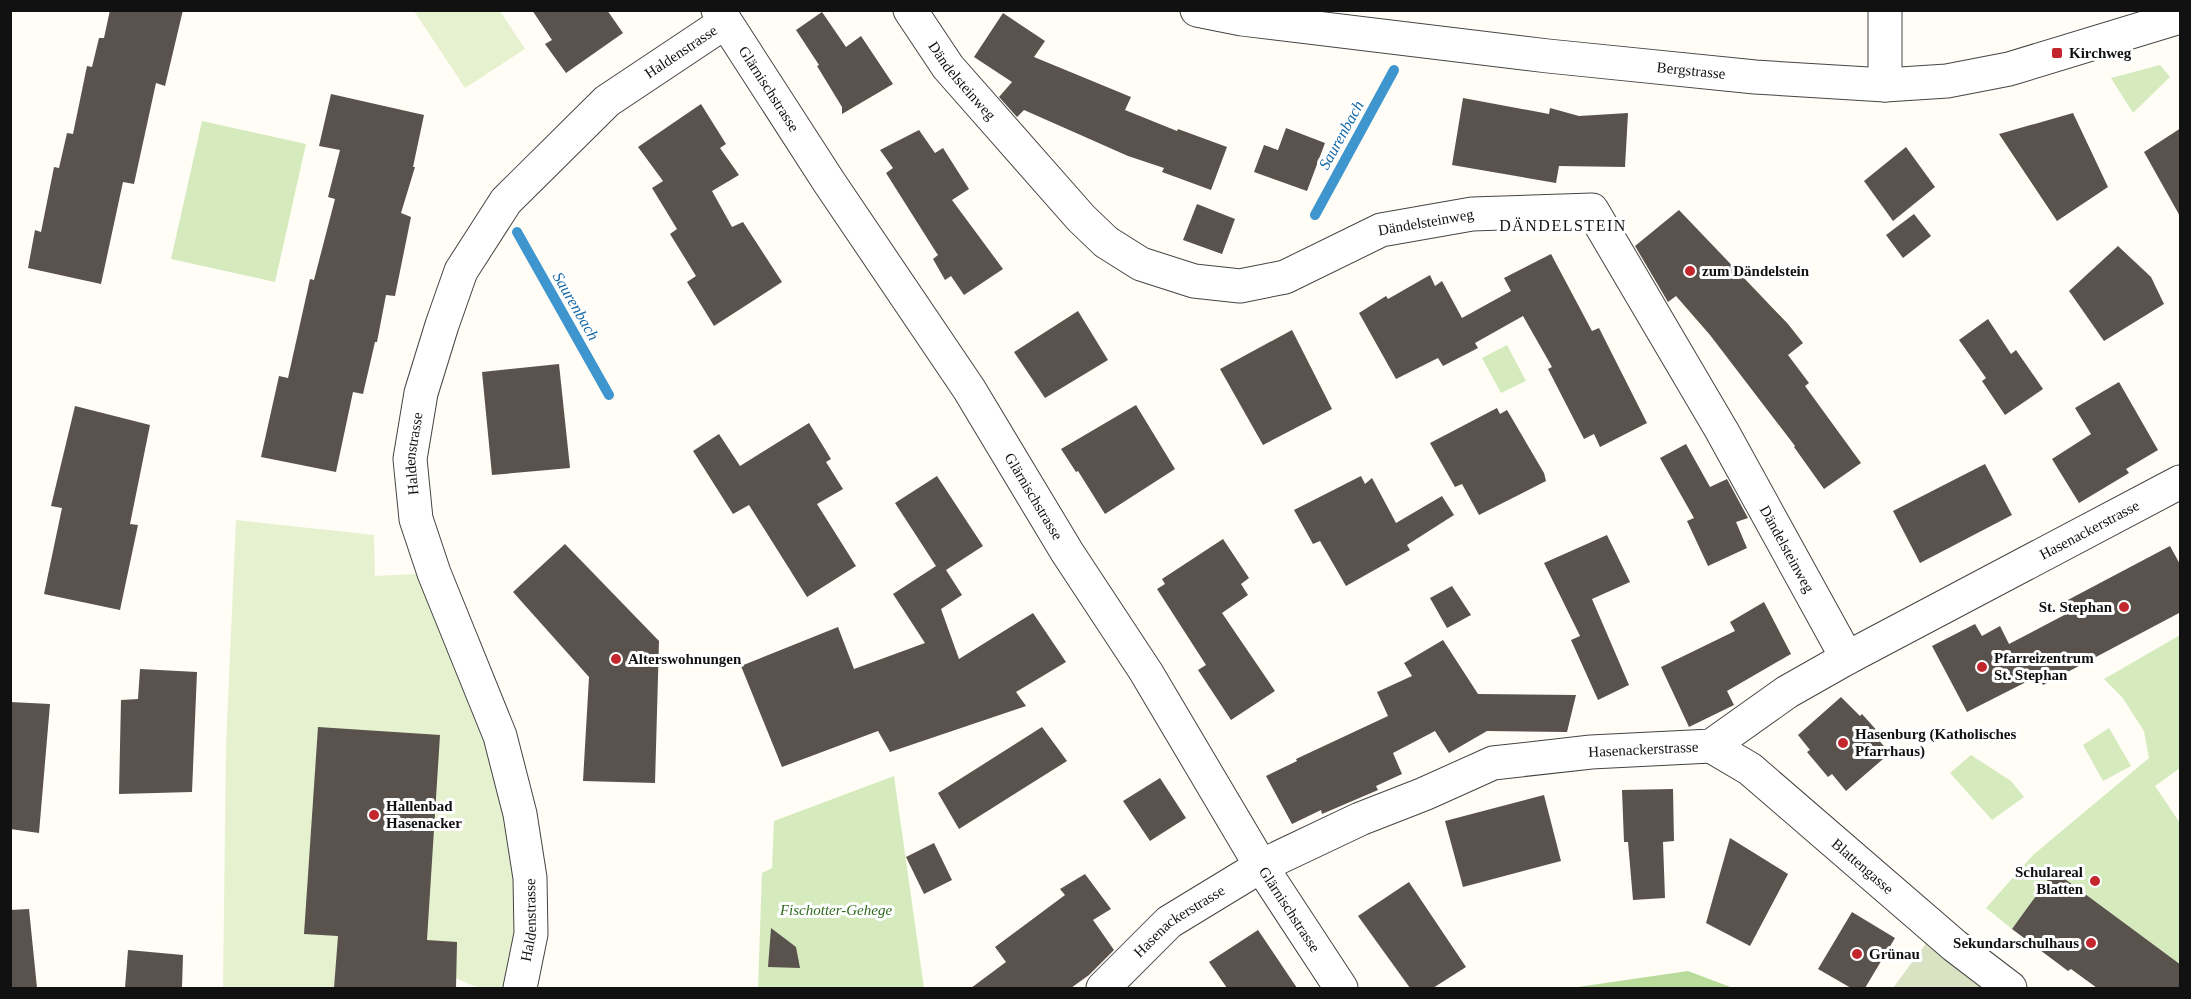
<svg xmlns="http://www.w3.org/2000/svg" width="2191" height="999" viewBox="0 0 2191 999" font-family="Georgia,serif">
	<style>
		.green { fill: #d5ebbd }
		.forest { fill: #b9dc9c }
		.cemetery { fill: #d9e3c4 }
		.pitch { fill: #e6f2cf }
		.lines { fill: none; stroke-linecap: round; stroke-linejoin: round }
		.stream { stroke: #3f96cf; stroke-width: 10 }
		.building { fill: #5a524d }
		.minor-casing { stroke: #444; stroke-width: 35 }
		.minor { stroke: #fff; stroke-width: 33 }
		.poi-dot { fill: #c4262e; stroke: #fff; stroke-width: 2 }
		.labels { text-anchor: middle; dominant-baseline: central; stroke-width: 6; stroke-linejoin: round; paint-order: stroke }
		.street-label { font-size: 15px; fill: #111; stroke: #fff }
		.poi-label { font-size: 15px; font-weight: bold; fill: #111; stroke: #fff; text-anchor: start }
		.park-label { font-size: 15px; font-style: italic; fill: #2f6b1f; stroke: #fff }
		.water-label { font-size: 16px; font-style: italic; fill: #1768a6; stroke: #fff }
		.neighbourhood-label { font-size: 16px; letter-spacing: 1.5px; fill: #111; stroke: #fff }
	</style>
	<rect width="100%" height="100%" fill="#fffdf5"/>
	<g class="green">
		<path d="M2160,65L2170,77L2133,113L2111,78Z"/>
		<path d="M202,121L306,144L275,282L171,259Z"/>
		<path d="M1507,345L1526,381L1501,393L1482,358Z"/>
		<path d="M2180,635V768L2155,786L2180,823V965L2054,871L2012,929L1986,908L2033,855L2149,758L2144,731L2122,697L2104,679Z"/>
		<path d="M2109,728L2131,766L2103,781L2083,745Z"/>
		<path d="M1971,755L2011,781L2024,797L1992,820L1950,773Z"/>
		<path d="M894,776L924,988H758L762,873L772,868L774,821Z"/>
	</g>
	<path class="forest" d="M1688,971L1733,988H1571Z"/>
	<path class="cemetery" d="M1927,942L1984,988H1893Z"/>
	<g class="pitch">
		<path d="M414,11H500L525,49L465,88Z"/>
		<path d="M236,520L374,535L375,576L434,573L517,797L522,982C491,989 486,993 456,978L455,988H223L226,745Z"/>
	</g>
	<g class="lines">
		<g class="stream">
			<path d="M1315,215L1394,70"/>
			<path d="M517,232L609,395"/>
		</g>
	</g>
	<g class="building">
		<path d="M110,10H183L165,86L156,83L134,184L123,182L101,284L28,268L35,230L41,232L54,167L59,168L67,133L73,134L87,66L92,67L99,38H104Z"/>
		<path d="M532,10H607L623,33L566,73L545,44L552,40Z"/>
		<path d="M822,12L846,47L861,36L893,84L842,114V107L817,66L819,65L796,30Z"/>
		<path d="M1003,13L1045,41L1034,57L1131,97L1125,110L1177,131L1178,129L1227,147L1211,190L1162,172L1164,168L1128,156L1024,110L1017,117L999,97L1012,82L974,57Z"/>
		<path d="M331,94L424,115L413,167H415L401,213L411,217L395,296L386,295L377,342H375L363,394L353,392L336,472L261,457L279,376L288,378L310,279L314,280L335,199L328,197L340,150L319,146Z"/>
		<path d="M1463,98L1549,114L1550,108L1579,116L1628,113L1625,167L1559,166L1556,183L1452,165Z"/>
		<path d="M701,104L726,144L720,148L739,175L712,191L732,227L743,222L782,282L714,326L687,282L696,276L670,234L677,229L652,188L663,181L638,147Z"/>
		<path d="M2073,113L2108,187L2057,221L1999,134Z"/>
		<path d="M1286,128L1325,143L1307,191L1254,172L1264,145L1278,150Z"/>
		<path d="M2181,128V218L2144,152Z"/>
		<path d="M919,130L935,153L943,148L969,189L952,200L1003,269L964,295L951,276L945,280L933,259L938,255L934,249L886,173L893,168L880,150Z"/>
		<path d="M1906,147L1935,187L1893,221L1864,181Z"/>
		<path d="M1197,204L1235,219L1222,254L1183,240Z"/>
		<path d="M1679,210L1788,324L1803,343L1788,355L1809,383L1805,386L1861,463L1824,489L1794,447L1795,446L1710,335L1676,296L1668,302L1635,246Z"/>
		<path d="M1914,214L1931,236L1903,258L1886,235Z"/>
		<path d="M2118,246L2151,277L2164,304L2104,341L2069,291Z"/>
		<path d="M1551,254L1592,331L1599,328L1647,423L1600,447L1594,434L1584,439L1548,369L1552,367L1523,316L1475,343L1478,348L1443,366L1438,358L1396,379L1359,313L1386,296L1388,299L1430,275L1435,286L1442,281L1462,318L1511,291L1504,278Z"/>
		<path d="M1078,311L1108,360L1045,398L1014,352Z"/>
		<path d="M1988,319L2011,354L2016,350L2043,389L2005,415L1982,381L1986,378L1959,340Z"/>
		<path d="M1292,330L1332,409L1263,445L1220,369Z"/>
		<path d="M559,364L570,468L492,475L482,372Z"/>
		<path d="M2119,382L2158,450L2126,469L2129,473L2079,503L2052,459L2091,434L2075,408Z"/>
		<path d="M1136,405L1175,469L1105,514L1078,471L1076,472L1061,449Z"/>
		<path d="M75,406L150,425L130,524L138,525L120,610L44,594L62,508L51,506Z"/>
		<path d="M1497,408L1500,414L1507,410L1544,473L1546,481L1479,515L1462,484L1455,487L1430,443Z"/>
		<path d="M809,423L831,459L826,462L843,489L817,504L856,566L807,597L749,505L733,514L693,451L719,434L740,466Z"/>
		<path d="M1686,444L1710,487L1727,479L1748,518L1736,522L1747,548L1708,566L1687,521L1694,518L1660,458Z"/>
		<path d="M1985,464L2012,515L1920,563L1893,511Z"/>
		<path d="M937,476L983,546L946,570L962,595L941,609L959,659L1033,613L1066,662L1016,692L1026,706L890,752L878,731L782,767L741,666L838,627L854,669L925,643L893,594L936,566L895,503Z"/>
		<path d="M1361,476L1365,484L1372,478L1396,523L1442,496L1454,515L1407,545L1410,550L1346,586L1320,541L1313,544L1294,510Z"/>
		<path d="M1607,535L1630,582L1592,599L1629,685L1598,700L1571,640L1580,636L1544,563Z"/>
		<path d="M1223,539L1249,578L1241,584L1248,595L1222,613L1275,691L1231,720L1198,670L1206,665L1157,589L1165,584L1162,579Z"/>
		<path d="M565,544L659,641L655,783L583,781L589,677L513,592Z"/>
		<path d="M2170,546L2181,566V612L2043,685L2038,676L1967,712L1932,646L1975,624L1982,636L2000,626L2009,644L2070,612L2064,602Z"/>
		<path d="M1452,586L1471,615L1447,628L1430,598Z"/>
		<path d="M1764,602L1791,654L1727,691L1734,705L1689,727L1661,667L1735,631L1730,622Z"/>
		<path d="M1443,640L1478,694L1576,695L1567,732L1487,731L1449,753L1435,731L1393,753L1402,774L1376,786L1378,790L1322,814L1321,810L1292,824L1266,776L1297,761L1296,759L1388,716L1377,692L1412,676L1404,663Z"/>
		<path d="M140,669L197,672L192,792L119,794L121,700L138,699Z"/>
		<path d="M1841,697L1860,716L1862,714L1880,734L1876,737L1890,753L1846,791L1832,774L1828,777L1807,752L1810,750L1798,735Z"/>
		<path d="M10,702L50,704L39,833L10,829Z"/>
		<path d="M318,727L440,735L427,940L457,942L456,988H334L338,936L304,934Z"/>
		<path d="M1042,727L1067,761L959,829L938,793Z"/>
		<path d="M1160,778L1186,818L1150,841L1123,801Z"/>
		<path d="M1673,789L1674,841L1663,842L1665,898L1633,900L1628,842H1624L1622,790Z"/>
		<path d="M1544,795L1561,861L1463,887L1445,821Z"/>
		<path d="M1730,838L1788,874L1750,946L1706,923Z"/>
		<path d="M934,843L952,880L924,894L906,857Z"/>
		<path d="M2054,871L2181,965V988H2097L2071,969L2068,971L2012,929Z"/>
		<path d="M1085,874L1111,909L1093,920L1114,950L1089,975L1071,988H971L1006,962L995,947L1065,895L1060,889Z"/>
		<path d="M1409,882L1466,967L1433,988H1410L1358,916Z"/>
		<path d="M29,909L37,988H10V910Z"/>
		<path d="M1852,912L1895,938L1865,988H1851L1818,969Z"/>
		<path d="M771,928L796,947L800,968L768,967Z"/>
		<path d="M1258,930L1297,988H1227L1209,962Z"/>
		<path d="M128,950L183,955L182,988H125Z"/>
	</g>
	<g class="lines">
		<g class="minor-casing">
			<g id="minor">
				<path id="s1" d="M718,10L829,182L969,389L1067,552L1146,672L1261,866L1341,988"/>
				<path id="s2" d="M910,10L948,67L1081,218L1106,242L1141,264L1194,281L1240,286L1285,277L1381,230L1472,214L1592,210L1722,431L1847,658"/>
				<path id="s3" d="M1197,10L1242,19L1548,56L1755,77L1885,85L1947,81L2009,69L2180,17"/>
				<path d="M1885,10V85"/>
				<path id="s4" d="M1711,746L1750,769L1955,946L2010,988"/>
				<path id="s5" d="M520,988L531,934L530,878L520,814L500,736L434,573L416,519L410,459L421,393L442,325L461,271L506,201L607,101L724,23"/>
				<path id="s6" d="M1103,988L1169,922L1261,866L1360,819L1424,794L1493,763L1591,752L1711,746L1787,692L1847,658L2180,482"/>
			</g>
		</g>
		<use href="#minor" class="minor"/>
	</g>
	<g class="poi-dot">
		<rect x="2051" y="47" width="12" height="12" rx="3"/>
		<circle cx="1690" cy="271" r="6"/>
		<circle cx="2124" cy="607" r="6"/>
		<circle cx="616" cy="659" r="6"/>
		<circle cx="1982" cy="667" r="6"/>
		<circle cx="1843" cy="743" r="6"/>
		<circle cx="374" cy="815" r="6"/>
		<circle cx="2095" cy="881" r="6"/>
		<circle cx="2091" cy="943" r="6"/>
		<circle cx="1857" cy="954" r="6"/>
	</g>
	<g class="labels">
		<g class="street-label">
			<text stroke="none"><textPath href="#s5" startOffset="1059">Haldenstrasse</textPath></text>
			<text stroke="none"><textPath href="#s3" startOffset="498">Bergstrasse</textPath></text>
			<text stroke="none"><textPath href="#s2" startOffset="88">Dändelsteinweg</textPath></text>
			<text stroke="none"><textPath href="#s1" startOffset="94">Glärnischstrasse</textPath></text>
			<text stroke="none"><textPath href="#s2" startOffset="646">Dändelsteinweg</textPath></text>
			<text stroke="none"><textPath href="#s5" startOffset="555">Haldenstrasse</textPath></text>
			<text stroke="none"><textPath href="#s1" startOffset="580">Glärnischstrasse</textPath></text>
			<text stroke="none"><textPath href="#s6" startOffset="1110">Hasenackerstrasse</textPath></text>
			<text stroke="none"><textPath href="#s2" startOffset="1204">Dändelsteinweg</textPath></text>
			<text stroke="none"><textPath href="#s6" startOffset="606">Hasenackerstrasse</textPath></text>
			<text stroke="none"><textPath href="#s4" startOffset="194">Blattengasse</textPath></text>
			<text stroke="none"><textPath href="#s1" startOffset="1066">Glärnischstrasse</textPath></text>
			<text stroke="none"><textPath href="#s5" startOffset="69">Haldenstrasse</textPath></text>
			<text stroke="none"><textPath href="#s6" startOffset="102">Hasenackerstrasse</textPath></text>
		</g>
		<g class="poi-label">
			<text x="2069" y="53">Kirchweg</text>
			<text x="1702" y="271">zum Dändelstein</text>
			<text x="2112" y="607" text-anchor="end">St. Stephan</text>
			<text x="1994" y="658">Pfarreizentrum<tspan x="1994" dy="17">St. Stephan</tspan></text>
			<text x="628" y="659">Alterswohnungen</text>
			<text x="1855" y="734">Hasenburg (Katholisches<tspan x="1855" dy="17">Pfarrhaus)</tspan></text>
			<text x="386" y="806">Hallenbad<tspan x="386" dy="17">Hasenacker</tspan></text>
			<text x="2083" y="872" text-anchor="end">Schulareal<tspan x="2083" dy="17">Blatten</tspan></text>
			<text x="2079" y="943" text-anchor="end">Sekundarschulhaus</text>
			<text x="1869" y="954">Grünau</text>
		</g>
		<g class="park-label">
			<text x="836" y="910">Fischotter-Gehege</text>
		</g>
		<g class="water-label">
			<text transform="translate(1341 135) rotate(-61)">Saurenbach</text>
			<text transform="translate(576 306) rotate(60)">Saurenbach</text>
		</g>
		<g class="neighbourhood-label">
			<text x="1563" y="225">DÄNDELSTEIN</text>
		</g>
	</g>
	<rect width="2191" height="999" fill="none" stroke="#111111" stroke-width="24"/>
</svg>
